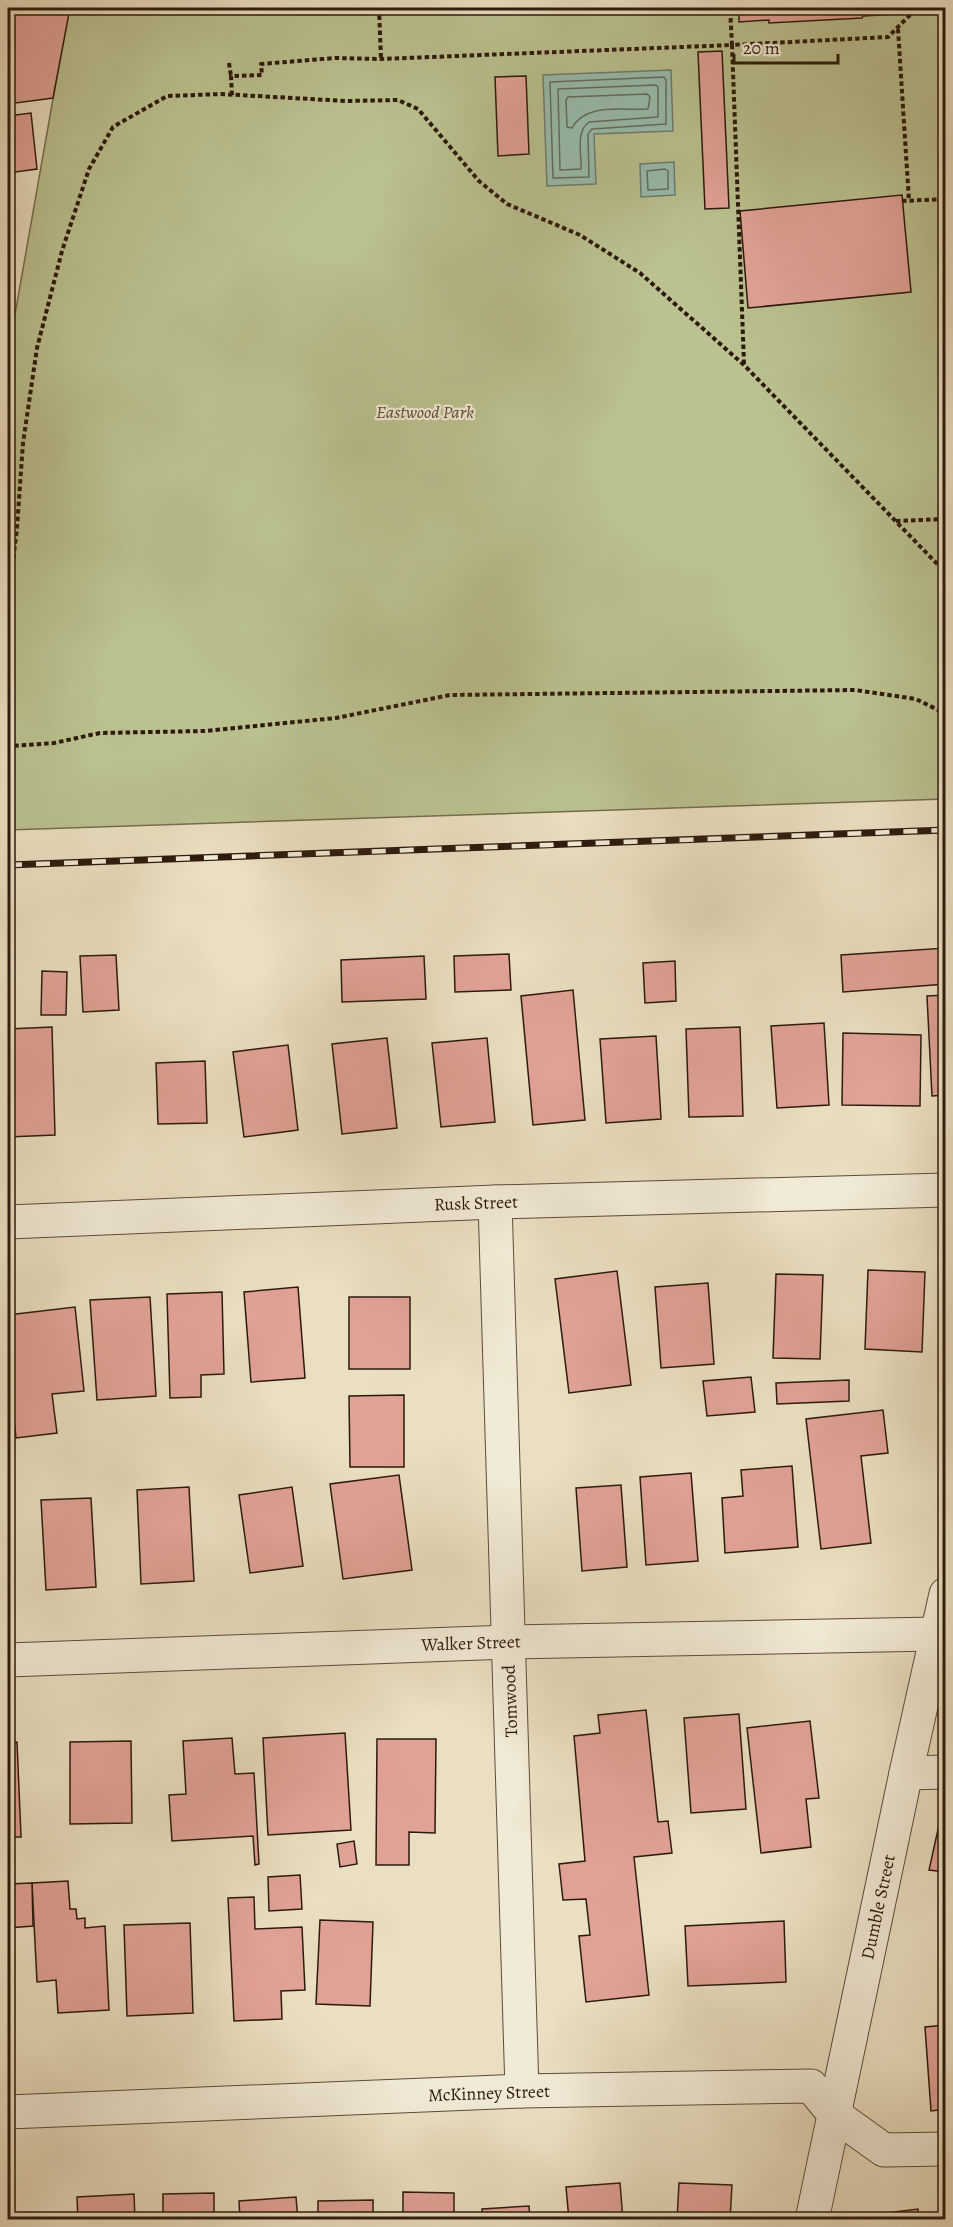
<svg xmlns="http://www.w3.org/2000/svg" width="953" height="2227" viewBox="0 0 953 2227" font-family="Alegreya,serif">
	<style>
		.green { fill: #bbc190; stroke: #746e4e; stroke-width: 1.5 }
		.water { fill: #98bdae; stroke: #6d7c6e; stroke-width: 1.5 }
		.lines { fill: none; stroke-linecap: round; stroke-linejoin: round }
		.shore { stroke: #626c5e; stroke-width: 1.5 }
		.building { fill: #e1a296; stroke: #2d1a0d; stroke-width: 1.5 }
		.minor-casing { stroke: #5c4b3a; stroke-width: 35 }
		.tertiary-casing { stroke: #5c4b3a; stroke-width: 35 }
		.path { stroke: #2d1a0d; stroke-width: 4; stroke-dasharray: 4.5 3; stroke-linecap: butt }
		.minor { stroke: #f1ead6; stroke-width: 33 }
		.tertiary { stroke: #f1ead6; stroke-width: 33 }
		.rail-casing { stroke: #2d1a0d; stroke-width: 7 }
		.rail { stroke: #f1ead6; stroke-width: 4.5; stroke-dasharray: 14; stroke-linecap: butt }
		.labels { text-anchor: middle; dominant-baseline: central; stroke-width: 4.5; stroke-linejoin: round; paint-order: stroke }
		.park-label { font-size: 18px; font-style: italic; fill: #584c34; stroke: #f1ead6 }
		.street-label { font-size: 18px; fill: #2d1a0d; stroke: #f1ead6 }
	</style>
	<rect width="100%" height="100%" fill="#eadfc0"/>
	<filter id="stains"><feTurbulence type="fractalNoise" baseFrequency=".00333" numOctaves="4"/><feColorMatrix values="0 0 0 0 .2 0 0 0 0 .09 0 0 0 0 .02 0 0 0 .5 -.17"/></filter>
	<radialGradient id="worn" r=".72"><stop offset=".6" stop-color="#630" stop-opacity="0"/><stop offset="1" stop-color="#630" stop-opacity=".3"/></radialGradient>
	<path class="green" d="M69,8H945V799L8,830V354Z"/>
	<g class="water">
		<path d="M671,70L673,131L594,134L596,184L547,186L543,75Z"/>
		<path d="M674,162L675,195L641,197L640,164Z"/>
	</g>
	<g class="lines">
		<g class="shore">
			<path d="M664,77L666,80V124L592,129L588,134L589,177L553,178L550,82Z"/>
			<path d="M656,85L658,87V117L589,122C575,132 582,154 581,169L560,170L558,89Z"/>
			<path d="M647,94L650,97L648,109C623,111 586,102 572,128L567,127L566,100L568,97Z"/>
			<path d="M665,169L668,171V189L648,190L647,171Z"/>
		</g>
	</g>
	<g class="building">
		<path d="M48,8H70L53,98L8,104V14Z"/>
		<path d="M739,8H897V14L863,16L862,18L769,23V20L739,22Z"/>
		<path d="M722,51L729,208L705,209L698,52Z"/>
		<path d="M526,76L529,154L498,156L495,77Z"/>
		<path d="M31,113L37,169L8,173V116Z"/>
		<path d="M902,195L911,292L748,308L740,211Z"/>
		<path d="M946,948V984L843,992L841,955Z"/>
		<path d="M509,954L511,990L455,992L454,956Z"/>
		<path d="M116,955L119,1010L83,1012L80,956Z"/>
		<path d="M424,956L426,999L342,1002L341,960Z"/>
		<path d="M675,961L676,1001L645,1003L643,963Z"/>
		<path d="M42,971L67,972L66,1015H41Z"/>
		<path d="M573,990L585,1120L533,1125L521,996Z"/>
		<path d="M946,995V1095L932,1096L927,996Z"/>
		<path d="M824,1023L829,1105L777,1108L771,1026Z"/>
		<path d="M52,1027L55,1135L8,1137V1029Z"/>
		<path d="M740,1027L743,1116L689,1117L686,1029Z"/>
		<path d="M843,1033L921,1035L920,1106L842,1105Z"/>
		<path d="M656,1036L661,1119L606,1123L600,1039Z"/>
		<path d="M387,1038L397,1128L342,1134L332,1044Z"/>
		<path d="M487,1038L495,1122L441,1127L432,1043Z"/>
		<path d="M288,1045L298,1130L244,1137L233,1052Z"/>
		<path d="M205,1061L207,1123L158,1124L156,1063Z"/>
		<path d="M868,1270L925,1272L922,1352L865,1349Z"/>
		<path d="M617,1271L631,1385L569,1393L555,1279Z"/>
		<path d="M776,1274L823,1275L820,1359L773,1358Z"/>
		<path d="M708,1283L714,1364L661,1368L655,1287Z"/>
		<path d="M298,1287L305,1378L251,1382L244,1292Z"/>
		<path d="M222,1292L224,1374L201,1375V1397L170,1398L167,1294Z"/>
		<path d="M150,1297L156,1396L97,1400L90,1300Z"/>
		<rect x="349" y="1297" width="61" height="72"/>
		<path d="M75,1307L84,1391L52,1394L57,1433L16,1438L11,1391H8V1315Z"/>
		<path d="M751,1377L755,1412L707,1416L703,1381Z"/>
		<path d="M849,1380V1401L777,1404L776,1383Z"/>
		<path d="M404,1395V1467H350L349,1396Z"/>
		<path d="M883,1410L888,1453L861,1456L871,1543L821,1549L806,1419Z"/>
		<path d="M792,1466L798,1547L725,1553L722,1498L743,1496L741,1470Z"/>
		<path d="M691,1473L698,1561L646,1565L640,1477Z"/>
		<path d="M399,1475L412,1570L343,1579L330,1484Z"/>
		<path d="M621,1485L627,1567L582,1571L576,1488Z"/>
		<path d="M189,1487L194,1581L141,1584L137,1490Z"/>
		<path d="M292,1487L303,1566L250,1573L239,1495Z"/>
		<path d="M91,1498L96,1587L46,1590L41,1500Z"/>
		<path d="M646,1710L658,1822L668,1821L672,1853L634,1857L649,1995L586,2002L579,1936L590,1935L586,1899L563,1900L559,1864L585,1861L574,1736L600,1733L598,1715Z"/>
		<path d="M739,1714L746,1809L691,1813L684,1718Z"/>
		<path d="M810,1721L819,1798L806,1799L811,1847L761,1853L747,1728Z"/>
		<path d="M345,1733L351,1830L268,1835L263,1738Z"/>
		<path d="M232,1738L235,1774L254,1773L259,1864L255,1865L253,1836L172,1841L169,1795L186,1794L183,1741Z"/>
		<path d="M377,1739H436L435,1833L409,1832V1865H376Z"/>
		<path d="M131,1741L132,1823L70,1824V1742Z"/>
		<path d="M17,1742L21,1837H8V1743Z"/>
		<path d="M943,1807H946V1872L929,1870Z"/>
		<path d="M354,1841L357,1864L340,1867L337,1844Z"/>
		<path d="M300,1875L302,1909L269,1911L268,1877Z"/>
		<path d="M68,1881L70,1909H76L77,1919L85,1918V1928L105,1926L109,2010L58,2013L56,1980L37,1982L32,1883Z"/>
		<path d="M32,1883L33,1926L8,1928V1884Z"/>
		<path d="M254,1897L255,1929L302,1927L305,1990L281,1991L282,2019L234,2021L228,1898Z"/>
		<path d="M320,1920L373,1922L370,2006L316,2004Z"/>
		<path d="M784,1921L786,1982L688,1986L685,1926Z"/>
		<path d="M190,1923L193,2013L127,2016L124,1925Z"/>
		<path d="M946,2025V2109L931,2111L925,2027Z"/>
		<path d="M620,2183L623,2220H569L566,2187Z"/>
		<path d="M679,2183L732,2185L730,2220H677Z"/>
		<path d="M403,2192L454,2193V2220H403Z"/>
		<path d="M214,2193V2220H163V2194Z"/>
		<path d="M134,2194L135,2220H78L77,2197Z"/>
		<path d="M296,2197L298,2220H240L239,2201Z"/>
		<path d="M373,2200V2220H318V2201Z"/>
		<path d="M529,2206L530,2220H483L482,2209Z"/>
		<path d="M918,2209L919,2220H854V2217Z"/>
		<path d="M946,2212V2220H940L939,2213Z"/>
		<path d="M56,2213L57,2220L14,2219Z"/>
	</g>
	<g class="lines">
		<g class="minor-casing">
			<g id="minor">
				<path d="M495,1202L522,2091"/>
				<path d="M8,1222L495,1202L946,1190"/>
				<path d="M8,1660L509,1642L935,1634"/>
				<path d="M906,1773L946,1772"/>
				<path d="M835,2115L884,2150L946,2149"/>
			</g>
		</g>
		<g class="tertiary-casing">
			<g id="tertiary">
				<path d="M8,2112L522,2091L811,2086L835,2115"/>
				<path d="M812,2220L906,1773L946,1594"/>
			</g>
		</g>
		<g class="path">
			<path d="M379,8L381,59"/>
			<path d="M898,29L909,201"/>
			<path d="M229,63L231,76"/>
			<path d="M232,95L231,76L262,75L261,64L335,58L381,59L732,45L730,8"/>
			<path d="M902,201L946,199"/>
			<path d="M744,364L732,45L888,37L917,8"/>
			<path d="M896,521L946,519"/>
			<path d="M8,603L17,528L23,443L37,348L62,251L89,169L113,127L167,96L221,94L346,101L398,100L418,109L479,181L507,204L580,235L640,273L744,365L946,573"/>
			<path d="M8,743L11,746L54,743L100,733L205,731L336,718L450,695L855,690L916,699L946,714"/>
		</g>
		<use href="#minor" class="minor"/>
		<use href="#tertiary" class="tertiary"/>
		<g class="rail-casing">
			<path id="rail" d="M8,865L946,830"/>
		</g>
		<use href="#rail" class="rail"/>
	</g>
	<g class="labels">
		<g class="park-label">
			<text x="425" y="412">Eastwood Park</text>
		</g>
		<g class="street-label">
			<text transform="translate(476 1203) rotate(-2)">Rusk Street</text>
			<text transform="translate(471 1643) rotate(-2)">Walker Street</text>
			<text transform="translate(510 1701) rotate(-92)">Tomwood</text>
			<text transform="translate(878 1907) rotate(-78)">Dumble Street</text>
			<text transform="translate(489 2093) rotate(-2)">McKinney Street</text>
		</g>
	</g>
	<rect width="953" height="2227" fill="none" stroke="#eadfc0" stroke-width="30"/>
	<rect x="9" y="9" width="935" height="2209" fill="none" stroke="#2d1a0d" stroke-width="3"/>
	<rect x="15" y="15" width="923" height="2197" fill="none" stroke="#2d1a0d" stroke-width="1.5"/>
	<path d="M734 54v9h104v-9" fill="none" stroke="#2d1a0d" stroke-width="3"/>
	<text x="743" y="54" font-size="18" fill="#2d1a0d" stroke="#f1ead6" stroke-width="4.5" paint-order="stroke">20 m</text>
	<rect width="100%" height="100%" filter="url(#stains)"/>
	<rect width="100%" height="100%" fill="url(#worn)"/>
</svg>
